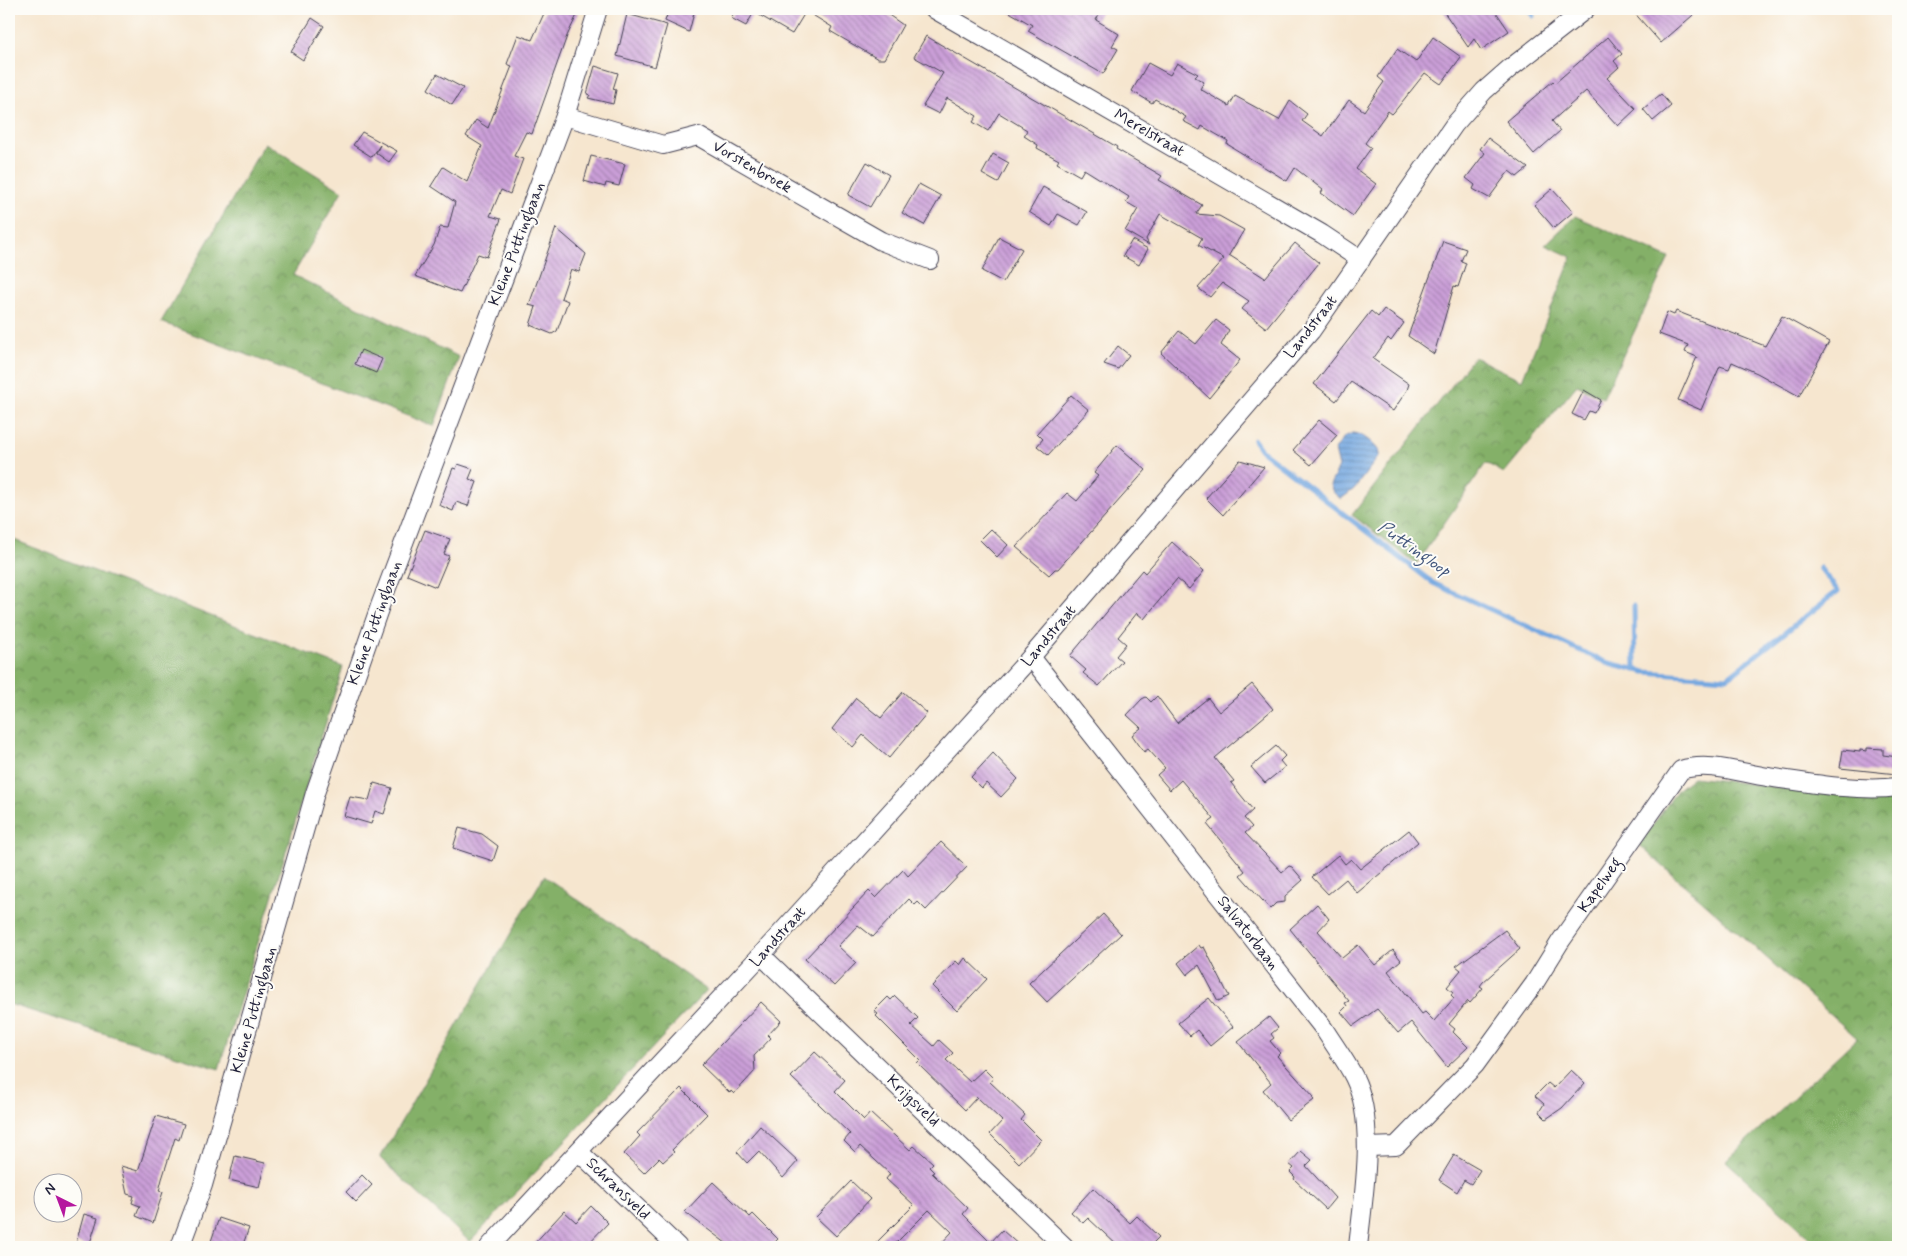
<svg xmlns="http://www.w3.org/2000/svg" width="1907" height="1256" viewBox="0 0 1907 1256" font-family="Mynerve,sans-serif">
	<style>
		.forest { fill: url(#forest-crowns); stroke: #536952 }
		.water { fill: url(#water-rules); stroke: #4b648e }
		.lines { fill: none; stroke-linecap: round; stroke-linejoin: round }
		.stream { stroke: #74a7e0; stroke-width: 5 }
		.building { fill: url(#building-back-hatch) }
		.minor-casing { stroke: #423f51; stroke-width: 20 }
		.minor { stroke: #fff; stroke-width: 18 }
		.labels { text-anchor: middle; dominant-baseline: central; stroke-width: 4; stroke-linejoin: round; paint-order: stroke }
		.street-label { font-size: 16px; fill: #22223b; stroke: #fdfcf7 }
		.water-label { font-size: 18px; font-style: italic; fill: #43577d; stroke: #fdfcf7 }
	</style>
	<defs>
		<pattern id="forest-crowns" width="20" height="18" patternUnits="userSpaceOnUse" patternTransform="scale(1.25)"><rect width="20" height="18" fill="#84b068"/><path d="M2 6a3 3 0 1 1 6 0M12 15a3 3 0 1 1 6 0" fill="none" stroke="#6c8f57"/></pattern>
		<pattern id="water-rules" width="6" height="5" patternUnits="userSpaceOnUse" patternTransform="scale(1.25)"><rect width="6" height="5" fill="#74a7e0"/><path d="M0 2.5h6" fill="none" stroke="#5f88b7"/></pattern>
		<pattern id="building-back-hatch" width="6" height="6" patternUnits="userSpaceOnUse" patternTransform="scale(1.25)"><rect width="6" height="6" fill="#cb9fd8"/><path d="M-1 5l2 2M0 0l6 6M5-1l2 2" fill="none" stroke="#a481b0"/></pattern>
	</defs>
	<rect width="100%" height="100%" fill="#fdfcf7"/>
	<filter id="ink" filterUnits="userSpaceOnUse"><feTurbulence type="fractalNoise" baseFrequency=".02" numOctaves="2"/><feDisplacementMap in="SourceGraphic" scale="10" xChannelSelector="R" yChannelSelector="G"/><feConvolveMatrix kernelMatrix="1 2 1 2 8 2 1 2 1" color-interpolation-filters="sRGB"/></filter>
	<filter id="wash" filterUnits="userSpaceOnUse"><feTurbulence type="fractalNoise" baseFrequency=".0096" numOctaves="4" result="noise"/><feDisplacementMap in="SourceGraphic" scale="20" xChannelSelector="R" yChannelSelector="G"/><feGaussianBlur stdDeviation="1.12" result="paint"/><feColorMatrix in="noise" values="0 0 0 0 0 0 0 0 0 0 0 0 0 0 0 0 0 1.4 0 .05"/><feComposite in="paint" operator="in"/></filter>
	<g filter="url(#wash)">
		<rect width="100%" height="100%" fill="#f6e6cf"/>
		<g class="forest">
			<path d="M265,143L342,191L293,275L459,357L434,426L161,322Z"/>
			<path d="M1575,216L1669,258L1603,398L1577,385L1504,473L1486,463L1416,564L1352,515L1474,357L1522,380L1572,257L1545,245Z"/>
			<path d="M9,538L343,667L219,1069L9,1004V630L12,621L9,617Z"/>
			<path d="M1693,777L1857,797L1898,796V1247H1820L1726,1161L1857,1038L1639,845L1678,789Z"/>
			<path d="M544,876L707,990L470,1242L380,1158Z"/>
		</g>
		<path class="water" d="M1353,433C1363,434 1373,443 1379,451V456L1354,489L1341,499L1333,492L1330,485L1339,467L1335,450L1344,437Z"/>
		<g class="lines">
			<g class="stream">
				<path d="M1528,9L1533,16"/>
				<path d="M1254,440L1261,450L1433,583L1605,662L1645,672L1727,678L1838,591L1820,568"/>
				<path d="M1634,606L1635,670"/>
			</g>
		</g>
		<g id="blocks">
			<g class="building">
				<path d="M546,9H569L578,13L567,36L532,134L526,132L514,156L523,159L510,194L501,190L490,216L501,219L487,257L478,254L460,293L415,276L434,245L440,227L448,228L455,202L431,186L443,167L467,182L482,146L466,136L476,120L488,128L512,66L507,64L518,35L532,40Z"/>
				<path d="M669,9H687L694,13L689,32L665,21Z"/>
				<path d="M736,9H880L903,25L884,59H878L830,31L832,27L806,11L792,34L754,12L746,26L731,18Z"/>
				<path d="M1004,9H1102L1096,20L1119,34L1112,46L1118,49L1103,74L1028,31L1032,25Z"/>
				<path d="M1442,9H1494L1509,31L1481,50L1474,39L1468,47Z"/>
				<path d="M1631,9H1700L1661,43Z"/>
				<path d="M627,14L667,25L655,67L617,56Z"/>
				<path d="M312,18L324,26L303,60L291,52Z"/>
				<path d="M926,36L1117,147L1116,149L1162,176L1159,180L1202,205L1196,214L1219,216L1244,230L1229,255L1265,278L1295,243L1319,263L1266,328L1242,309L1249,301L1222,283L1210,297L1198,288L1224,259L1198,245L1202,238L1160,214L1146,239L1149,245L1125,231L1138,209L1126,202L1129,197L1084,169L1080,176L1057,163L1059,160L1037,148L1038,145L1024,136L1027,130L999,113L988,131L973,122L977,116L947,98L939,114L923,106L943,73L914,57Z"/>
				<path d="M1433,37L1461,57L1441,84L1425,73L1394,112L1392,114L1388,111L1365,143L1371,148L1356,169L1376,184L1353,216L1321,193L1323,190L1295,168L1287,181L1227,144L1228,141L1202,126L1200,130L1183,121L1186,117L1155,99L1152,103L1132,91L1148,63L1170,75L1177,63L1198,74L1195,77L1204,82L1200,89L1229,106L1235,96L1279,120L1290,101L1307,114L1302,121L1323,136L1349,100L1364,111L1384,82L1378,77L1397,49L1416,62Z"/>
				<path d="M1608,37L1622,54L1614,61L1619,67L1607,78L1636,109L1618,126L1586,91L1552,121L1560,131L1534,154L1506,121L1553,81L1555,83Z"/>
				<path d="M595,66L618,73L613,89L616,90L613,104L588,98L590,95L587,94Z"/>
				<path d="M437,74L463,88L452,105L428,89Z"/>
				<path d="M1661,94L1671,106L1653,121L1643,109Z"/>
				<path d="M362,132L397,151L389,162L376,153L380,145L372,157L353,145Z"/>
				<path d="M1488,138L1528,168L1517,177L1509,171L1489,198L1473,189L1475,185L1466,178L1485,153L1480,149Z"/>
				<path d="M993,154L1009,163L998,183L982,174Z"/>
				<path d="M591,156L625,164L619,186L606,183L605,187L584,181Z"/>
				<path d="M867,162L889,175L870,207L848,195Z"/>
				<path d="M919,184L941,196L924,225L902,213Z"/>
				<path d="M1043,187L1087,212L1079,225L1058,214L1051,226L1029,212Z"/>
				<path d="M1552,189L1573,212L1554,228L1534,205Z"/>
				<path d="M556,228L586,254L579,272L571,269L561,298L568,301L557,331L552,334L530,325L536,307L529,305Z"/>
				<path d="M999,237L1022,249L1003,282L982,271Z"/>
				<path d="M1132,240L1148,249L1139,265L1123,256Z"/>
				<path d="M1443,241L1466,249L1461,261L1466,263L1458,287L1454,286L1434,354L1408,336Z"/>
				<path d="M1384,309L1404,323L1391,341L1388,338L1373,359L1409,384L1407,390L1393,411L1351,382L1336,401L1314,384L1371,311L1378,317Z"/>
				<path d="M1676,311L1765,346L1782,316L1829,342L1799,396L1757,373L1732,362L1729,369L1720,366L1701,410L1678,400L1697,357L1685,352L1688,345L1659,334L1667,312L1674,315Z"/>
				<path d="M1216,320L1229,330L1221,345L1240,360L1209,398L1161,353L1179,331L1196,344Z"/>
				<path d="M1118,346L1129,355L1118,369L1104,364Z"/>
				<path d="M361,350L382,359L376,373L355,364Z"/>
				<path d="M1584,390L1601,400L1594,413L1589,411L1584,420L1572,414Z"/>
				<path d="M1071,395L1089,410L1048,455L1037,446L1043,439L1037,433Z"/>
				<path d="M1319,420L1337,435L1311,465L1293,450Z"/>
				<path d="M1117,445L1146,470L1058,569H1055L1049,575L1016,547L1067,493L1077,501L1098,476L1094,473Z"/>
				<path d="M1240,460L1264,467L1223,515L1206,498Z"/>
				<path d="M458,464L473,469L469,479L477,482L468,506L456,502L453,511L439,505L453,468L456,469Z"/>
				<path d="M991,529L1008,545L997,557L980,540Z"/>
				<path d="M425,530L450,539L444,554L449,556L436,587L407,575Z"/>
				<path d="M1172,542L1204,571L1189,589L1177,579L1144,619L1137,613L1118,637L1126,644L1116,656L1122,661L1099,686L1083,673L1086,670L1070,656L1142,570L1145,573Z"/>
				<path d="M1252,684L1273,709L1215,758L1234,781L1231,783L1253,810L1244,818L1252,827L1245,833L1282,872L1289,866L1292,867L1303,880L1285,896V902L1276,903L1270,909L1240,875L1245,871L1207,824L1214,819L1181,780L1170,790L1157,775L1165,768L1148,749L1144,752L1132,735L1141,728L1127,715L1142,699L1146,697L1151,702L1157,696L1177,723L1208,698L1219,712Z"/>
				<path d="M903,692L927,713L889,758L863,735L853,747L832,729L856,698L881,718Z"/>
				<path d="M1276,746L1285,756L1280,761L1285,767L1265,783L1251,767Z"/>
				<path d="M1867,748L1883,749V755L1898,757L1897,774L1840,768L1843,750L1860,752V750L1867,751Z"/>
				<path d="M993,753L1018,779L1001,797L986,783L982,788L971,777Z"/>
				<path d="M374,783L392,788L384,814L375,811L371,824L344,816L350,797L369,800Z"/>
				<path d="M459,828L482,834L498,846L493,861L453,848Z"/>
				<path d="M1409,830L1418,842L1357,893L1346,879L1328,894L1312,877L1338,855L1345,864L1351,859L1360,869Z"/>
				<path d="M941,842L967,867L926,910L918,902L915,905L909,899L873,937L858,925L838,946L856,963L834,986L805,959L869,891L876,898L903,870L908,876Z"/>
				<path d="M1317,904L1329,919L1318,931L1342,958L1358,945L1375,965L1393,950L1401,960L1388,971L1422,1014L1425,1012L1434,1021L1454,998L1451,995L1453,992L1447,987L1461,970L1456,966L1505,930L1520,949L1483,982L1480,986L1483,988L1470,1003L1468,1001L1449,1024L1455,1029L1453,1032L1468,1047L1447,1067L1411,1022L1398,1033L1377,1009L1353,1026L1341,1012L1347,1006L1345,1003L1349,1001L1290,929Z"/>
				<path d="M1103,914L1121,934L1047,1002L1029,983Z"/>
				<path d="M1199,945L1201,948L1204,947L1229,996L1218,1001L1199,965L1187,975L1178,963Z"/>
				<path d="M965,958L987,979L957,1011L932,986L956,961L960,965Z"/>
				<path d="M895,996L918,1018L911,1025L934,1046L939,1040L953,1053L946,1060L970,1082L984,1069L993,1078L990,1082L1025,1115L1021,1120L1041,1140L1019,1163L990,1134L1002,1121L977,1097L965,1110L917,1063L920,1060L876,1016L878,1014L874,1011L888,997L891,1000Z"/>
				<path d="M1209,998L1233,1027L1210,1046L1197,1030L1190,1036L1178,1023Z"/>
				<path d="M761,1002L781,1021L768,1035L771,1038L754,1056L755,1071L734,1094L731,1091L730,1093L701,1065Z"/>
				<path d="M1269,1017L1278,1028L1271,1034L1274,1038L1270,1041L1280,1053L1277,1056L1314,1097L1312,1098L1314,1100L1288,1120L1263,1090L1271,1083L1238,1042Z"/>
				<path d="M815,1052L845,1080L835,1091L864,1120L870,1113L910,1150L914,1146L933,1163L929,1167L934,1172L932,1173L968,1208L963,1214L991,1242L1002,1230L1021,1247H938L952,1232L929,1210L892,1247H872L914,1205L886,1179L890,1174L860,1146L855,1152L844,1141L850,1134L791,1077Z"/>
				<path d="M1571,1070L1585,1083L1562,1108L1546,1119L1539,1112L1544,1104L1535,1096L1548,1083L1554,1088Z"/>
				<path d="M681,1088L707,1114L672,1150L674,1152L663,1162L659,1158L644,1173L624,1154L640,1136L637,1133Z"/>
				<path d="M156,1116L184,1124L179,1140L175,1138L162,1179L159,1191L163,1192L153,1223L136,1216L140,1206L132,1203L134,1196L127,1194L121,1166L138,1171Z"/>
				<path d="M760,1126L798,1161L783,1178L759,1151L747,1163L737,1152Z"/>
				<path d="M1301,1151L1312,1160L1306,1166L1335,1198L1326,1209L1294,1179L1295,1177L1290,1172L1294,1168L1289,1164Z"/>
				<path d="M1454,1155L1480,1170L1471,1184L1464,1180L1457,1192L1439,1180Z"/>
				<path d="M235,1156L265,1163L259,1187L229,1180Z"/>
				<path d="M362,1175L372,1185L356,1202L346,1192Z"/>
				<path d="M851,1181L870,1199L836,1236L816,1217Z"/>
				<path d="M713,1182L750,1217L753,1214L778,1239L770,1247H731L685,1212Z"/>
				<path d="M1093,1188L1130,1223L1137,1216L1159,1237L1149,1247H1119L1088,1218L1083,1223L1071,1212Z"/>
				<path d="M591,1206L608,1223L585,1247H531L564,1211L576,1222Z"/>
				<path d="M84,1214L98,1218L89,1246L76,1243Z"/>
				<path d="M219,1218L249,1228L242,1247H209Z"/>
			</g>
		</g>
	</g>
	<g filter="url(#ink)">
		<use href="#blocks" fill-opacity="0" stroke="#423f51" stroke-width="1"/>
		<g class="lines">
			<g class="minor-casing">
				<g id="minor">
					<path d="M934,9L1322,234L1361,260"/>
					<path d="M565,116L663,145L698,136L881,241L930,260"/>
					<path d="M1031,657L1324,1029C1334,1045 1346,1061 1354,1077C1377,1123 1363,1198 1358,1247"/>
					<path d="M761,955L1065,1247"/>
					<path d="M1368,1147L1396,1146L1475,1065L1534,984L1560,942L1681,770C1708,761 1741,773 1768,777C1810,783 1857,792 1898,787"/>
					<path d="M579,1152L678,1247"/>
					<path d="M180,1247L203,1185L315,793L380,606L565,116L598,9"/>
					<path d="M489,1247L761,955L1031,657L1311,331L1454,125L1484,91L1509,69L1586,9"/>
				</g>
			</g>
			<use href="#minor" class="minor"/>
		</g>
	</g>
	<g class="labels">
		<g class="street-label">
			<text transform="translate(1149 133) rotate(30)">Merelstraat</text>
			<text transform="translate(752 167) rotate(30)">Vorstenbroek</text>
			<text transform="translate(517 244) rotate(-69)">Kleine Puttingbaan</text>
			<text transform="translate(1311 327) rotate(-52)">Landstraat</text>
			<text transform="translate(375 623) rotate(-70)">Kleine Puttingbaan</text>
			<text transform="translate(1049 636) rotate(-50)">Landstraat</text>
			<text transform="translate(1600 885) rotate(-55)">Kapelweg</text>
			<text transform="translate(1248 933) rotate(52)">Salvatorbaan</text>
			<text transform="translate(778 937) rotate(-48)">Landstraat</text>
			<text transform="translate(254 1010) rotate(-74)">Kleine Puttingbaan</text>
			<text transform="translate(913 1101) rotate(44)">Krijgsveld</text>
			<text transform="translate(618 1189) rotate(44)">Schransveld</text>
		</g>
		<g class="water-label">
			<text transform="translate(1414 549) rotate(35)">Puttingloop</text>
		</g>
	</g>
	<rect width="1907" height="1256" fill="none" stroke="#fdfcf7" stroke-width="30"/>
	<g transform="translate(58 1198) rotate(318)"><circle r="24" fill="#fdfcf7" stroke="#a5a5ac"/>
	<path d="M0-4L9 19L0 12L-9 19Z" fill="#b5179e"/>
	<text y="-8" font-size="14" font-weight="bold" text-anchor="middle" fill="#22223b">N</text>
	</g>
</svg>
